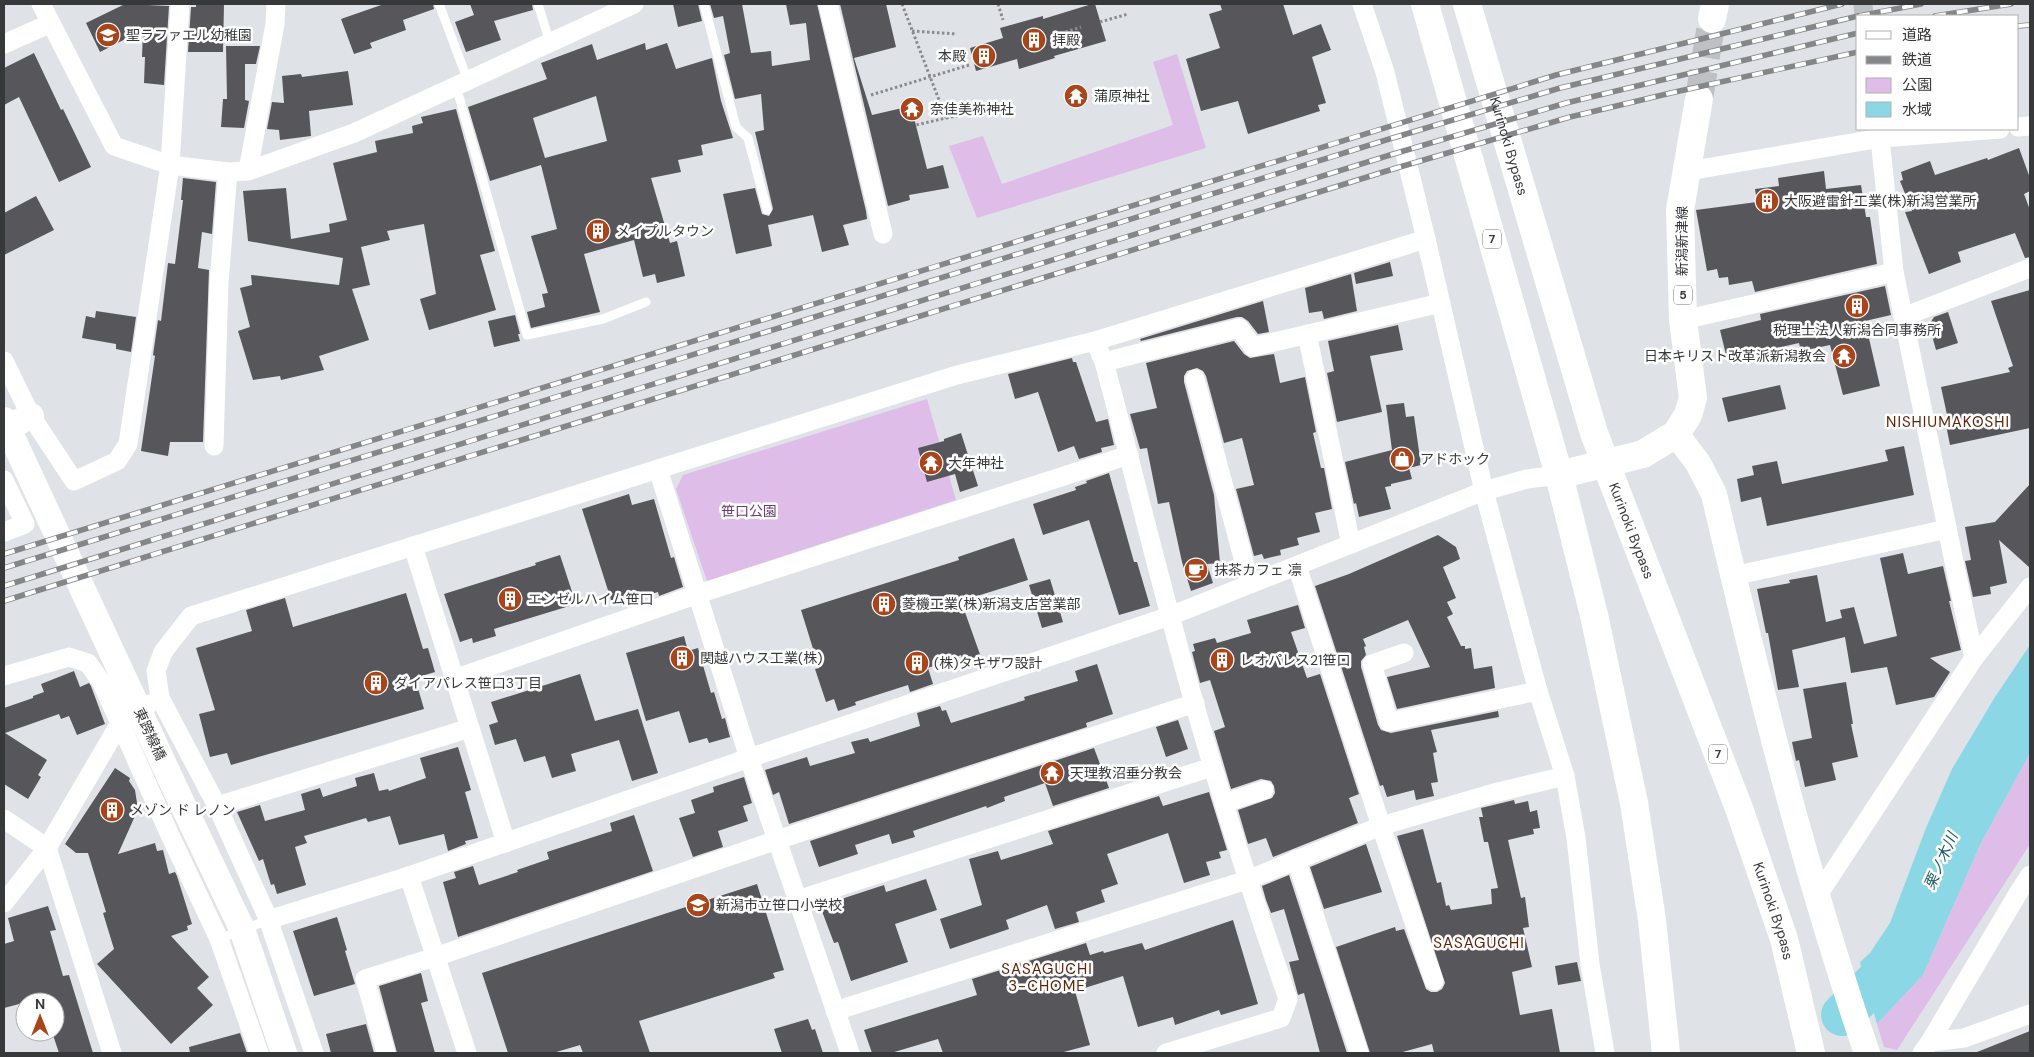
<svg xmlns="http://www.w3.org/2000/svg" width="2034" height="1057" viewBox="0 0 2034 1057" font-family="'DM Sans','Noto Sans JP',sans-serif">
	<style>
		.green { fill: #dfbde9 }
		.water { fill: #8cd7e5 }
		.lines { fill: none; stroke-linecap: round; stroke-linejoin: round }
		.river { stroke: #8cd7e5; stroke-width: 42 }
		.building { fill: #57575b; fill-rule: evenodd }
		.street-tunnel { stroke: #bdc0c4; stroke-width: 19; stroke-dasharray: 19 9; stroke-linecap: butt }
		.primary-tunnel { stroke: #bdc0c4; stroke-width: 28; stroke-dasharray: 28 14; stroke-linecap: butt }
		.path { stroke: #898b8e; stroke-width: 3; stroke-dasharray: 2.5 2.5; stroke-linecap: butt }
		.lane { stroke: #fff; stroke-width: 9 }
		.street { stroke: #fff; stroke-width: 19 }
		.secondary { stroke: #fff; stroke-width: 26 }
		.primary { stroke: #fff; stroke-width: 28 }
		.highway { stroke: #fff; stroke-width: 28 }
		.rail-casing { stroke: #848689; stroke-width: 5.5 }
		.rail { stroke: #fff; stroke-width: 4; stroke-dasharray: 11; stroke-linecap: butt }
		.labels { text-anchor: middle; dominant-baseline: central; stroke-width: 5; stroke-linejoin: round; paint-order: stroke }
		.shield { fill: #fff; stroke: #737475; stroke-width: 1 }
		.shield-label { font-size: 12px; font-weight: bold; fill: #37383a }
		.poi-label { font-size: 14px; fill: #37383a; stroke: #fff; text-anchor: start }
		.street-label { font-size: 14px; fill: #37383a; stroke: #fff }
		.park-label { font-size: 14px; fill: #693b75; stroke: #fff }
		.neighbourhood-label { font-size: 15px; letter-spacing: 1px; fill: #622207; stroke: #fff }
		.water-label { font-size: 15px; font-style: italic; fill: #195963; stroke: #fff }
	</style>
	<rect width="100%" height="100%" fill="#dfe2e7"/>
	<g class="green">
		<path d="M1177,54L1206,148L977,218L949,146L983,136L1002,184L1173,125L1153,62Z"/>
		<path d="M927,399L956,500L707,581L676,489L683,475Z"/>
		<path d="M2030,753V844L1897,1050L1884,1047L1877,1024L1923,975L1980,845Z"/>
	</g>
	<path class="water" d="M2030,645V753L1980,845L1923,975L1877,1024L1860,962L1870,953L1890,923L1926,828L1952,769L1995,697Z"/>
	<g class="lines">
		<path class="river" d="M1842,1015L1897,961L1904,945"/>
	</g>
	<g class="building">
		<path d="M125,4L169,6L164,85L144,83L145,57H142L143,30L100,52L86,23Z"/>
		<path d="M196,4H224L223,52H188L191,7H196Z"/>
		<path d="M384,4H433L434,9L403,20L406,30L370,43L372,48L354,54L341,19Z"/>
		<path d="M470,4H532L533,10L494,21L501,40L466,52L455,22L474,15Z"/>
		<path d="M673,4H698L702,21L678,27Z"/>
		<path d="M710,4H742L751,53L771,51L772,66L810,60L806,23L790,25L786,4H817L866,211L867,219L843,225L849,245L822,252L813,215L768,225L772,246L736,254L723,194L755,188L762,214L769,216L773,209L755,132L764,130L761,94L735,99L724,55L730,53L723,16L714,18Z"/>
		<path d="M840,4H886L896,47L854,58L872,115L911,106L927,169L943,165L949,188L909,195L910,200L888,206Z"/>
		<path d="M1092,4H1095L1106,41L1054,56L1055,58L1019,69L1017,59L976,71L970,48L1003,38L1000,28L1043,16V19Z"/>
		<path d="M1220,4H1283L1293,35L1321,24L1331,50L1312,57L1326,103L1318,105L1320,111L1248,134L1238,101L1201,111L1186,59L1220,48L1209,14L1222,10Z"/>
		<path d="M645,43L646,50L667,43L676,69L712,58L721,101L733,138L701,145L703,155L678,160L681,172L651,178L670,243L677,241L685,276L657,283L655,274L643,277L634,240L584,254L600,312L531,328L527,312L545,307L542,294L548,293L531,236L557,229L541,165L490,181L468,107L547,79L541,63L592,44L597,60ZM596,96L607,141L545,158L533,118Z"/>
		<path d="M226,46H260L256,64H245V100L249,101L244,128L221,127L223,99H227Z"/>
		<path d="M34,53L61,110L63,109L91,167L59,182L19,97L4,105V68Z"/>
		<path d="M348,71L353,105L309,111L311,136L280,140L279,130L267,129L272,102L284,103L282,76L301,74L302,77Z"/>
		<path d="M456,109L495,251L480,255L496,310L429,330L420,299L436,294L424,224L387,231L390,240L361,247L370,285L352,289L369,340L319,356L324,370L281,380L280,376L253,380L238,331L250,327L240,288L252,285L251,275L339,285L343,258L248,241L243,191L286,188L291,239L330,232L329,224L347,220L333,163L377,152L375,141L413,133L412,126L423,123L421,117Z"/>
		<path d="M2019,148L2030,178V191L2024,194L2030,210V257L2025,258L2015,233L1958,252L1961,262L1929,274L1905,212L1912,211L1900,181L1903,180L1901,172L1930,161L1935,175L1987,158L1988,160Z"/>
		<path d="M1824,171L1826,189L1861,185L1866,217H1870L1877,264L1755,292L1752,281L1729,285L1728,277L1719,278L1717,269L1707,271L1696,210L1757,202L1755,189L1779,186L1778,178Z"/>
		<path d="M183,178L216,182L212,234L202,232L198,268L209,270L203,442H170L168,456L141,451L155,356L153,355L158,320L161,321L168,263L175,264L183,200H181Z"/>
		<path d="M36,196L54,230L4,255V213Z"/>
		<path d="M1390,262L1393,276L1356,284L1354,273Z"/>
		<path d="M1351,274L1357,311L1324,319L1322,311L1309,313L1305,288Z"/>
		<path d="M1885,286L1891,315L1865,321L1880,386L1843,395L1830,345L1801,351L1799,343L1727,359L1720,330L1761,320L1760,314Z"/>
		<path d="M2030,290V428L1950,445L1946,425L1949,424L1941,387L2010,372L2008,368L2013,366L1991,301Z"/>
		<path d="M1263,301L1269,332L1258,334L1248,321L1242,317H1237L1141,341L1140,339Z"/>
		<path d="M96,311L136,317L131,352L116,349V344L82,338L86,316L95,318Z"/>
		<path d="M1948,312L1958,343L1936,350L1929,325L1934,317Z"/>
		<path d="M515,315L520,334H518L520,341L494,347L488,321Z"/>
		<path d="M1398,325L1403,350L1370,356L1382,412L1337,422L1327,373L1334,371L1328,341Z"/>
		<path d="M1234,341L1244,354L1250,358L1274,354L1280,383L1305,377L1316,432L1313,433L1321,468H1324L1332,509L1315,513L1320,532L1297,538L1299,545L1280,550L1281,555L1264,559L1262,554L1254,556L1236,489L1254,485L1242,438L1224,443L1206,376L1203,371L1197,368L1187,371L1184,376V382L1214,495L1220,563L1207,564L1213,583L1191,591L1182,562L1169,502L1158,504L1147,448L1140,449L1130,414L1157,408L1146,363Z"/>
		<path d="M1072,358L1073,362H1076L1096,422L1108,419L1114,445L1101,448L1102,452L1079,459L1074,446L1058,452L1038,392L1015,399L1008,374Z"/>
		<path d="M1780,385L1786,409L1728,422L1722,398Z"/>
		<path d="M1404,403L1406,417L1414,416L1421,465L1409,468L1412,479L1391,484V486L1385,487L1391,509L1359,517L1356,503L1354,504L1345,462L1392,450L1386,405Z"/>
		<path d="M961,433L978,486L960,492L955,474L927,482L918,448L944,441V439Z"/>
		<path d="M1904,446L1914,495L1767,526L1761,497L1741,502L1737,479L1754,475L1752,466L1777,461L1782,484L1888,461L1885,450Z"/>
		<path d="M1109,473L1134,562H1137L1150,606L1119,615L1089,520L1043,535L1033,504L1076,490L1075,487L1087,483L1086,481Z"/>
		<path d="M2030,484V568L1999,540L2007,583L1990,587L1991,594L1973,597L1965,561L1971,560L1965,527L1995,522Z"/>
		<path d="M629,494L632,505L654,499L671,558L674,557L683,587L659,596L658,592L613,606L582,509Z"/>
		<path d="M1438,535L1456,547L1460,559L1443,567L1456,598L1447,602L1453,614L1447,617L1461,646H1465V649L1471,648L1474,669L1492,666L1495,688L1397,709L1387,677L1430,667L1408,620L1363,639L1366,646L1364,647L1366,655L1361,661V667L1378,725L1381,730L1391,733L1498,711L1499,717L1431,730L1437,752L1433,753L1438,782L1431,783L1434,796L1416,800L1414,790L1387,797L1383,785L1380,786L1315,586L1349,574Z"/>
		<path d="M1014,538L1028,580L961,601L982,660L965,666L961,655L928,668L933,684L910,692L908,685L855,702L856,705L838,711L834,699L826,702L815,669L819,668L801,610L959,560L958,557Z"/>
		<path d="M1903,553L1908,574L1943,566L1951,601H1949L1961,650L1930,658L1950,672L1934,697L1896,705L1887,667L1851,673L1845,637L1792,650L1799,687L1778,690L1768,633H1766L1757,589L1790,583L1789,580L1817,575L1826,622L1842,618L1840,610L1854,607L1864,644L1897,636L1880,558Z"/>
		<path d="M560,555L576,604L494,629L496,636L473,643L472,638L460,642L444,594L536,565L535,563Z"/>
		<path d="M1050,579L1063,622L1042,628L1029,585Z"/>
		<path d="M406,593L423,649L428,648L435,672L415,678L424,709L231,765L227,753L210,757L199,714L215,710L196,648L252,631L246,610L285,598L293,627Z"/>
		<path d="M1298,605L1305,628L1291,632L1307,678L1320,674L1359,794L1349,798L1358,823L1273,857L1266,838L1248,844L1238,810L1272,798L1275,793L1274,786L1271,781L1261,779L1231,789L1214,731L1225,727L1210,680L1200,683L1192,652L1195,651L1193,644L1215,638L1217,643L1251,633L1247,620Z"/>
		<path d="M684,636L688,651L698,648L711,693L714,692L722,719L725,718L730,737L709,743L707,738L689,743L679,711L646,721L626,653Z"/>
		<path d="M1097,664L1113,714L1086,723L1087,727L789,824L779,792L773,795L765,770L807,757L810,766L855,753L851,742L868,738L870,742L920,726L917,713L940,706L942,711L946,710L951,723L1025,700L1024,697L1078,681L1075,671Z"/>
		<path d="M74,671L80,687L89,683L91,686L105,724L77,735L69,716L61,719L59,714L5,733L47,760L38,775L41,777L28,799L4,784V708L33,698V696L44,692L41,684Z"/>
		<path d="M580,674L595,721L638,709L658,773L632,781L619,740L571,754L576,771L552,778L545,756L524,762L516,739L495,745L489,725L498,722L491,702Z"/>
		<path d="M1846,682L1853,724H1851L1858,757L1832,763L1836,780L1805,787L1799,760L1796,761L1792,742L1812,738L1803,689Z"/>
		<path d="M1178,720L1188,749L1166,757L1156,727Z"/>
		<path d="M458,747L471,790L465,792L478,838L465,841L466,844L448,851L444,834L399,845L390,816L368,822L366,818L304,836L307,843L295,847L306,885L277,894L274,884L271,885L263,859L259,861L237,812L260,805L265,821L305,810L301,794L320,788L323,797L357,786L355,778L374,773L379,791L388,789L389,791L426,778L420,758Z"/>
		<path d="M1094,748L1109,788L1053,806L1045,783L1004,797L1005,801L987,808L986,806L913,831L915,837L892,844L889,834L855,845L858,854L819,867L810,841Z"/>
		<path d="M115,768L130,778L129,781L135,790L137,803L135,816L118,854L155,843L157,851L163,850L169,874L175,872L177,876L192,924L187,926L188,930L171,936L209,977L197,988L213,1005L171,1044L97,964L114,949L103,913L106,912L88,853H76L65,844Z"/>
		<path d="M744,777L752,803L743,806L748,821L718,831L723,847L693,857L679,818L695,813L691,800L714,792L713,787Z"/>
		<path d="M1209,792L1227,850L1219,852L1221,858L1206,862L1210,875L1184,883L1168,833L1107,854L1118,884L1101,890L1105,902L1076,912L1079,922L1055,929L1047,905L1006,920L1009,929L950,949L940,919L982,905L969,859L998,851L1001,860L1053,844L1048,831L1159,796L1163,806Z"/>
		<path d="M1514,800L1515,804L1528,801L1530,812L1537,810L1540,828L1533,829L1534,834L1508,840L1521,898L1525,897L1529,927L1523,928L1532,967L1512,972L1520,1015L1552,1009L1560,1053H1434L1432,1044L1399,1053H1370L1336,947L1395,927L1396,931L1404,929L1426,989L1431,992H1437L1442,989L1445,983L1397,836L1423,829L1437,883L1441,882L1446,906L1449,905L1451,910L1492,904L1491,889L1498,888L1488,842H1484L1479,817H1483L1481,808Z"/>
		<path d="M634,815L653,871L458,937L443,882L456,878L454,872L473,866L479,885L518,872L517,870L549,859L547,852L612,831L610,823Z"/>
		<path d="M1366,844L1382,892L1324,909L1310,867Z"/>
		<path d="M1289,875L1347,1053H1320L1304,993L1298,995L1289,962L1299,960L1284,909L1271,913L1266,900L1262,886Z"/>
		<path d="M926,879L937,910L895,924L908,962L851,981L838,942L834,943L820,906L884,885L886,892Z"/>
		<path d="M757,884L784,970L773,973L775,978L639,1021L650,1053H583L580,1045L553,1053H508L482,973Z"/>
		<path d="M48,906L56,930L50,931L63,976L69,975L93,1053H59L52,1032H55V1002H43L42,998L4,1008V944L14,941L8,918Z"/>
		<path d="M337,917L347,950L345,951L355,984L314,996L293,931Z"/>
		<path d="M1233,920L1258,1004L1221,1015L1219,1010L1175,1025L1173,1017L1138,1027L1123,976L1075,991L1090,1045L1060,1053H943L938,1039L891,1053H872L864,1030L977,995L972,979L1086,943L1090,955L1103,951L1104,953L1142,943L1145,950Z"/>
		<path d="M1577,962L1581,981L1558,985L1555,966Z"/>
		<path d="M421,973L428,1001L421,1003L435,1053H397L379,986Z"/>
		<path d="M808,1019L812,1030L815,1029L823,1053H782L774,1029Z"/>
		<path d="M366,1024L374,1053H331L326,1034Z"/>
		<path d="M2030,1031V1053H1978L1977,1052Z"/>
		<path d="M240,1033L247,1053H190L189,1047Z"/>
	</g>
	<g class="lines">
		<path class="street-tunnel" d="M1863,4L1864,16"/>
		<path class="primary-tunnel" d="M1699,99L1712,19"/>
		<g class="path">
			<path d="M902,4L946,118L916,125"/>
			<path d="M998,4L1003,20"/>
			<path d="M1100,22L1128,14"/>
			<path d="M912,31L957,34"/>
			<path d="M1056,35L1081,27"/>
			<path d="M871,95L969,65"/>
			<path d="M946,118L986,110"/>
		</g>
		<g class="lane">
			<path d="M439,4L468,81"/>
			<path d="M538,4L550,43"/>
			<path d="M704,4L736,127L748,138L767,210"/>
			<path d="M456,86L527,335L603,319L646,302"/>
			<path d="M219,939L268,920"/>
		</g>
		<g class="street">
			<path d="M41,4L114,146L170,165L228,172L248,171L354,133L634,4"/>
			<path d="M828,4L883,234"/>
			<path d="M1362,4L1385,72L1426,239L1484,491L1538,691L1565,776L1576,838L1590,964L1605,1053"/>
			<path d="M4,44L49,24"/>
			<path d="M2018,127L2030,126"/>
			<path d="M1879,129L1894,272L1974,658"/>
			<path d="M248,171L275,24L276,4"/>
			<path d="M1688,171L1881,138L2000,129"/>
			<path d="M1903,317L2030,268"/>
			<path d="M1683,320L1894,272"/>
			<path d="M1307,334L1351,544"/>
			<path d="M1095,341L1104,362C1127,446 1147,531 1170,615C1204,744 1244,872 1288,999L1281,1018L1166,1053"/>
			<path d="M4,361L31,416L74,481L117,461L128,444L170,165L180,4"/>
			<path d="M1104,362L1239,328L1253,347L1441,303"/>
			<path d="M1195,379L1250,584"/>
			<path d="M214,446L219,282L228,172"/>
			<path d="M658,469L749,758L850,1053"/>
			<path d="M4,480L25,524L4,532"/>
			<path d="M413,546L506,843"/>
			<path d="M1297,566L1381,826L1434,981"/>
			<path d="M1733,576L1947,529"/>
			<path d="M1404,653L1372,664L1389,722L1538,691"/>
			<path d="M4,676L69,657L88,663L102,683L120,723L47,848L4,903"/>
			<path d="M454,679L698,594L1129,455"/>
			<path d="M149,704L120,723L169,833L219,939L259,1053"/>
			<path d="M1224,803L1264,790"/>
			<path d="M217,806L470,728"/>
			<path d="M4,819L47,848L112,1053"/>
			<path d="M1296,859L1359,1053"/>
			<path d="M409,876L467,1053"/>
			<path d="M1818,895L1974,658L2030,587"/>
			<path d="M797,900L1212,767"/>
			<path d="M268,920L409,876L749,758L1170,616L1484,491L1527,479L1559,475"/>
			<path d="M835,1011L1247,880L1381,826L1490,794L1565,776"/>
			<path d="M1930,1042L1964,1038L2030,1014"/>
			<path d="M314,1053L267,916L217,806L160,698L156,671L163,652L191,616L957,375L1095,341L1426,239"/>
			<path d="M386,1053L365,979L435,957L777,840L1195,703"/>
			<path d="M1922,1053L1930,1042L2020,890L2030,875"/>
		</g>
		<g class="secondary">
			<path d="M4,420L181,801L242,929L284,1053"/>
			<path d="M4,429L31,416"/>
			<path d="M1676,434L1698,463L1714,494C1758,682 1804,870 1867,1053"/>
		</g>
		<g class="primary">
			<path d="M1712,19L1715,4"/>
			<path d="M1559,475L1643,454L1676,434L1688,415L1693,398L1683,320L1680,210L1699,99"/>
		</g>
		<g class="highway">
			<path d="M1425,4L1559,475L1594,615L1634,803L1652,920L1666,1053"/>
			<path id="s1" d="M1467,4L1594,433L1740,811L1784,939L1811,1053"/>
		</g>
		<g class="rail-casing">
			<g id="rail">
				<path d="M1859,16L1921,4"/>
				<path d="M1935,16L2011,4"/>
				<path d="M2018,26L2030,25"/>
				<path d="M4,554L1556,75L1842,4"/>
				<path d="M4,568L1386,140L1560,88L1858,16"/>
				<path d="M4,586L1390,155L1566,103L1858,33"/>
				<path d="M4,601L1393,169L1570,117L1675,92L1858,52"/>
			</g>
		</g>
		<use href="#rail" class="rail"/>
	</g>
	<defs>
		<g id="school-disc" transform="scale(1.25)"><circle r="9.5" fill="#aa441a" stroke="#fff"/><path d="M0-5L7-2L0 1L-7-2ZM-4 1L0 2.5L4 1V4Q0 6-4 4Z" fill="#fff"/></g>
		<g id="building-disc" transform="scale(1.25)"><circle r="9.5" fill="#aa441a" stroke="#fff"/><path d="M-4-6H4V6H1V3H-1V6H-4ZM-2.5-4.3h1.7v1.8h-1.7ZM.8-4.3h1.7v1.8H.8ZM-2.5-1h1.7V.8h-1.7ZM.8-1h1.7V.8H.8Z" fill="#fff"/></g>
		<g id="temple-disc" transform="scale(1.25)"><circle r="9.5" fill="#aa441a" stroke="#fff"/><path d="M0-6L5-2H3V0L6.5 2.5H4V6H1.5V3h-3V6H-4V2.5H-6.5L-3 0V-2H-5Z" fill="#fff"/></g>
		<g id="shop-disc" transform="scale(1.25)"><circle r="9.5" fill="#aa441a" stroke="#fff"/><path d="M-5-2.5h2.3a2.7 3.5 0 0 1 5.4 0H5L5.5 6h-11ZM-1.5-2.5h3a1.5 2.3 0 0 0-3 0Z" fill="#fff"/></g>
		<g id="cafe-disc" transform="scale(1.25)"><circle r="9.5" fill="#aa441a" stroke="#fff"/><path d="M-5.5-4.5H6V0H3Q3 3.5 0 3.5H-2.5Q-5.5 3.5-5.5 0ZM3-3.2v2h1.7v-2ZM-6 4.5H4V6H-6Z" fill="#fff"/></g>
	</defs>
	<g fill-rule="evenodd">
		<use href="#school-disc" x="108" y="35"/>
		<use href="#building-disc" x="1034" y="40"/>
		<use href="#building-disc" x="984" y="56"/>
		<use href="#temple-disc" x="1076" y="96"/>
		<use href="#temple-disc" x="912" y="109"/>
		<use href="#building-disc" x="1767" y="201"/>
		<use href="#building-disc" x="598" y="231"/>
		<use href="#building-disc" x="1857" y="306"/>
		<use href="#temple-disc" x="1844" y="356"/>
		<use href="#shop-disc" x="1402" y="459"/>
		<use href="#temple-disc" x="931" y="463"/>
		<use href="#cafe-disc" x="1196" y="570"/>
		<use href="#building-disc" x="510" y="599"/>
		<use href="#building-disc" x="884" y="604"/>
		<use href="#building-disc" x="682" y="658"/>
		<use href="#building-disc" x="1222" y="660"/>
		<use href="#building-disc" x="917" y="663"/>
		<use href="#building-disc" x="376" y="683"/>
		<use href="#temple-disc" x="1052" y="773"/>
		<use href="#building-disc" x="112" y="810"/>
		<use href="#school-disc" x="698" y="905"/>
	</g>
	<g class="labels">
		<g class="shield">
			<rect x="1483" y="229.5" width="18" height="19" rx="4"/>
			<rect x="1674" y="285.5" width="18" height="19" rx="4"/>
			<rect x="1709" y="744.5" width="18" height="19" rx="4"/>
		</g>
		<g class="shield-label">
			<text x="1492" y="239">7</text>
			<text x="1683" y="295">5</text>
			<text x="1718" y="754">7</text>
		</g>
		<g class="poi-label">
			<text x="126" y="35">聖ラファエル幼稚園</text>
			<text x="1052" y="40">拝殿</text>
			<text x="966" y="56" text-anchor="end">本殿</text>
			<text x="1094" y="96">蒲原神社</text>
			<text x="930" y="109">奈佳美祢神社</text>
			<text x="1784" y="201">大阪避雷針工業(株)新潟営業所</text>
			<text x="616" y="231">メイプルタウン</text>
			<text x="1857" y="330" text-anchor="middle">税理士法人新潟合同事務所</text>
			<text x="1826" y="356" text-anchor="end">日本キリスト改革派新潟教会</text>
			<text x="1420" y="459">アドホック</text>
			<text x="948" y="463">大年神社</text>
			<text x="1214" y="570">抹茶カフェ 凛</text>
			<text x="528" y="599">エンゼルハイム笹口</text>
			<text x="902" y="604">菱機工業(株)新潟支店営業部</text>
			<text x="700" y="658">関越ハウス工業(株)</text>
			<text x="1240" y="660">レオパレス21笹口</text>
			<text x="934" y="663">(株)タキザワ設計</text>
			<text x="394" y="683">ダイアパレス笹口3丁目</text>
			<text x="1070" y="773">天理教沼垂分教会</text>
			<text x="130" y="810">メゾン ド レノン</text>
			<text x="716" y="905">新潟市立笹口小学校</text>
		</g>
		<g class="street-label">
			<text stroke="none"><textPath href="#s1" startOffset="148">Kurinoki Bypass</textPath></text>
			<text transform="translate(1682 241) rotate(-90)">新潟新津線</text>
			<text stroke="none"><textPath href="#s1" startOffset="552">Kurinoki Bypass</textPath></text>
			<text transform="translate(150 734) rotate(65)">東跨線橋</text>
			<text stroke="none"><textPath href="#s1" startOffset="958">Kurinoki Bypass</textPath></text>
		</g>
		<g class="park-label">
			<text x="749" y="511">笹口公園</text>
		</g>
		<g class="neighbourhood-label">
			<text x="1948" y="422">NISHIUMAKOSHI</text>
			<text x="1479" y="943">SASAGUCHI</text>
			<text x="1047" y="969">SASAGUCHI<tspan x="1047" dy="17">3-CHOME</tspan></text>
		</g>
		<g class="water-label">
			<text transform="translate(1941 861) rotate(-66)">栗ノ木川</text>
		</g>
	</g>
	<rect width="2034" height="1057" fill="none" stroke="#37383a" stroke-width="10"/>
	<rect x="1856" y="15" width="162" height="115" fill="#ffffff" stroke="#afafb0"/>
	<rect x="1866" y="31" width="25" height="8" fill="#ffffff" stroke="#afafb0"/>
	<text x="1902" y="40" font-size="15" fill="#37383a">道路</text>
	<rect x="1866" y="56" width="25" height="8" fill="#848689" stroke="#afafb0"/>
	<text x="1902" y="65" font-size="15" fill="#37383a">鉄道</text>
	<rect x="1866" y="78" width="25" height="15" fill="#dfbde9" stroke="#afafb0"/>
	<text x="1902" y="90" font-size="15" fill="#37383a">公園</text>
	<rect x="1866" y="102" width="25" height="15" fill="#8cd7e5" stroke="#afafb0"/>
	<text x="1902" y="115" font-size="15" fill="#37383a">水域</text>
	<g transform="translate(40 1017)"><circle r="24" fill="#ffffff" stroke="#afafb0"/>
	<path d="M0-4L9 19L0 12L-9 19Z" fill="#aa441a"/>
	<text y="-8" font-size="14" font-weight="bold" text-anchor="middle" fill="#37383a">N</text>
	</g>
</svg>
